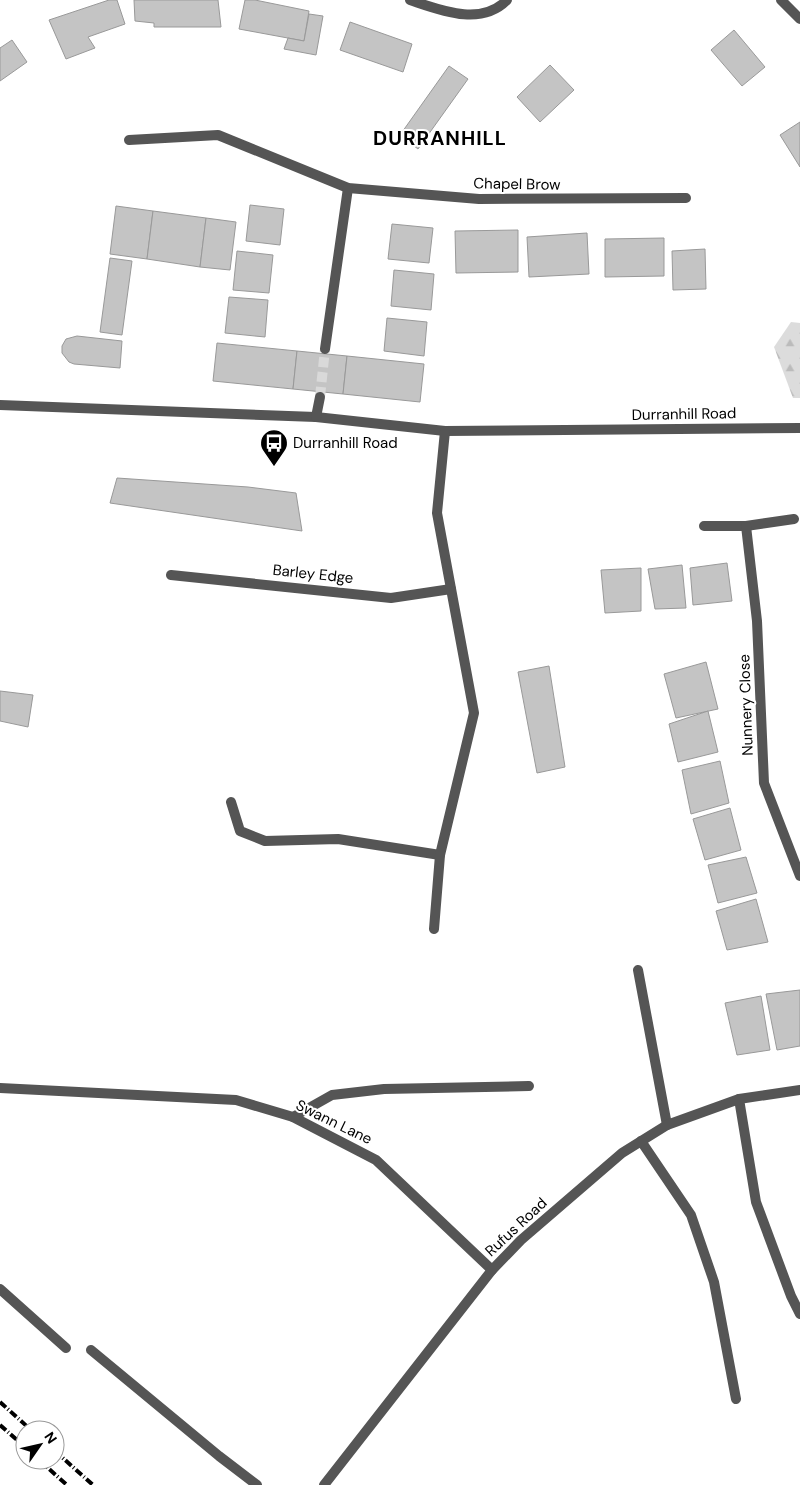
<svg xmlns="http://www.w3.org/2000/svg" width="800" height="1485" viewBox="0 0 800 1485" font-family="'DM Sans',sans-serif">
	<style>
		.forest { fill: url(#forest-firs) }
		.building { fill: #c4c4c4; stroke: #999 }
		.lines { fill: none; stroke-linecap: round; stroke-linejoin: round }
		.minor-tunnel { stroke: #d9d9d9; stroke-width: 10; stroke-dasharray: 10 5; stroke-linecap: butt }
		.service { stroke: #555; stroke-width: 10 }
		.minor { stroke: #555; stroke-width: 10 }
		.rail { stroke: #000; stroke-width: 4; stroke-dasharray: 8 2.5 1 2.5; stroke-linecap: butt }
		.labels { text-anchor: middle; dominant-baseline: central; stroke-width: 4; stroke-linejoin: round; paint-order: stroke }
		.street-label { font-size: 15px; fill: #000; stroke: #fff }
		.poi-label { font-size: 15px; fill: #000; stroke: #fff; text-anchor: start }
		.district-label { font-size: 20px; font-weight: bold; letter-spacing: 1px; fill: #000; stroke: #fff }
	</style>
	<defs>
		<pattern id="forest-firs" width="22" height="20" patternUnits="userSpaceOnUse" patternTransform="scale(1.25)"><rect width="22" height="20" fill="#dcdcdc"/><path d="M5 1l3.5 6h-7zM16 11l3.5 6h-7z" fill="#bbb"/></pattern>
	</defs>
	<rect width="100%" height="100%" fill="#fff"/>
	<path class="forest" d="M791,322L800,323V398H793L774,347Z"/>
	<g class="building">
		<path d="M109,0H117L125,24L88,37L95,48L66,59L49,20Z"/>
		<path d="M134,0H218L221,27H154V23L135,21Z"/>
		<path d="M245,0H255L309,11L304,41L239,29Z"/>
		<path d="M309,14L323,16L316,55L284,49L288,38L304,41Z"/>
		<path d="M350,22L412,44L403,72L340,50Z"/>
		<path d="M734,30L765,67L742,86L711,50Z"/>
		<path d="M12,40L27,62L0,81V48Z"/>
		<path d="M550,65L574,90L540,122L517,97Z"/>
		<path d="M449,66L468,79L418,149L400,135Z"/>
		<path d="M800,122V167L780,135Z"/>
		<path d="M250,205L284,209L280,245L246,241Z"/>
		<path d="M116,206L153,211L147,259L110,254Z"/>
		<path d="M153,211L206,218L200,267L147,259Z"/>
		<path d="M206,218L236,222L230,270L200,267Z"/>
		<path d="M392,224L433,228L429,263L388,259Z"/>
		<path d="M518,230V272L456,273L455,231Z"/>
		<path d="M587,233L589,274L529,277L527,237Z"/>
		<path d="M664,238V276L605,277V239Z"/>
		<path d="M705,249L706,289L673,290L672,251Z"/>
		<path d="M237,251L273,255L269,293L233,290Z"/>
		<path d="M110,258L132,261L122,335L100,332Z"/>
		<path d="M394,270L434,274L431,310L391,306Z"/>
		<path d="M229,297L268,300L265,337L225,333Z"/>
		<path d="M387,318L427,322L424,356L384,351Z"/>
		<path d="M77,336L122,341L120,368L74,364L69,362L62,353V346L66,339Z"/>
		<path d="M217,343L297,351L293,389L213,381Z"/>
		<path d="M297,351L347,356L343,394L293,389Z"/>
		<path d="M347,356L424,364L420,402L343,394Z"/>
		<path d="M117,478L248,487L296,493L302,531L110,503Z"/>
		<path d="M727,563L732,601L693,605L690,568Z"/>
		<path d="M682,565L686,608L655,609L648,569Z"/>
		<path d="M641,568V611L605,613L601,570Z"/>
		<path d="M706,662L718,709L676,718L664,674Z"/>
		<path d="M549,666L565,767L537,773L518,672Z"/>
		<path d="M0,691L33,695L28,727L0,721Z"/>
		<path d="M708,711L718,752L678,762L669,724Z"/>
		<path d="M720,761L729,803L691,814L682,770Z"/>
		<path d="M730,808L741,850L705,860L693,819Z"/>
		<path d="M746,857L757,893L718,903L708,865Z"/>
		<path d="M756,899L768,942L727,950L716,911Z"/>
		<path d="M800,990V1046L777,1050L766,994Z"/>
		<path d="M761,996L770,1050L737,1055L725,1003Z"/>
	</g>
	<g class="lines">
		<path class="minor-tunnel" d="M320,397L325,349"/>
		<g class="service">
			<path d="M739,1099L756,1202L791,1296L800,1314"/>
			<path d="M641,1141L691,1215L714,1282L736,1399"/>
			<path d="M0,1289L66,1348"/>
			<path d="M91,1350L219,1456L257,1485"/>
		</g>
		<g class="minor">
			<path d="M410,0C440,10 481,27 507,0"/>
			<path d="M781,0L800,19"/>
			<path d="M129,140L218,135L348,188L479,199L686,198"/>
			<path d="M325,349L348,188"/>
			<path d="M0,405L316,417L445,431L800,428"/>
			<path d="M316,417L320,397"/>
			<path d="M704,526H746L794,519"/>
			<path d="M746,526L757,621L764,783L800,876"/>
			<path d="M171,575L391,598L451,589"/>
			<path d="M231,802L240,831L265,841L338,839L440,855"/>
			<path d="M434,929L440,855L474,713L437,513L445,431"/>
			<path d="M638,970L667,1125"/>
			<path d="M0,1088L236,1100L293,1117L376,1160L492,1270"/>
			<path d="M293,1117L332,1095L384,1089L529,1086"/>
			<path d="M324,1485L492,1270L521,1240L622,1153L667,1125L739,1099L800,1090"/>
		</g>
		<g class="rail">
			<path d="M0,1402L31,1430"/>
			<path d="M0,1425L25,1447"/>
			<path d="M55,1451L93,1485"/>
			<path d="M39,1460L67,1485"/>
		</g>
	</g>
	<defs>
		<g id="bus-pin" transform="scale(1.4375)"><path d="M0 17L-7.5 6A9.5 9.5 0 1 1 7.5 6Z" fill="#000" stroke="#fff"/><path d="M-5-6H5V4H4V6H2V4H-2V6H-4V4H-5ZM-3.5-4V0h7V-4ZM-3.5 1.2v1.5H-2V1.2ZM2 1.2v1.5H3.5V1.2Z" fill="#fff"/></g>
	</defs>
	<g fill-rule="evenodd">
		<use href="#bus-pin" x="274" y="443"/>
	</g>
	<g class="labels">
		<g class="street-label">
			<text transform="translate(517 184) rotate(1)">Chapel Brow</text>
			<text transform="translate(684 414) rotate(-1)">Durranhill Road</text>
			<text transform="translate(313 574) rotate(6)">Barley Edge</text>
			<text transform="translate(746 705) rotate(-92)">Nunnery Close</text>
			<text transform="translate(334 1122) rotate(26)">Swann Lane</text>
			<text transform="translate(516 1227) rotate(-43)">Rufus Road</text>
		</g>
		<g class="poi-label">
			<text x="293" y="443">Durranhill Road</text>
		</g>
		<g class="district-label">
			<text x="440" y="138">DURRANHILL</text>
		</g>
	</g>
	<g transform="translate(40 1445) rotate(56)"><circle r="24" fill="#ffffff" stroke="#999999"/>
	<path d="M0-4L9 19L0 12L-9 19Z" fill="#000000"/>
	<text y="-8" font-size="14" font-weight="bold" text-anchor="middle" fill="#000000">N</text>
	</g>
</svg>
